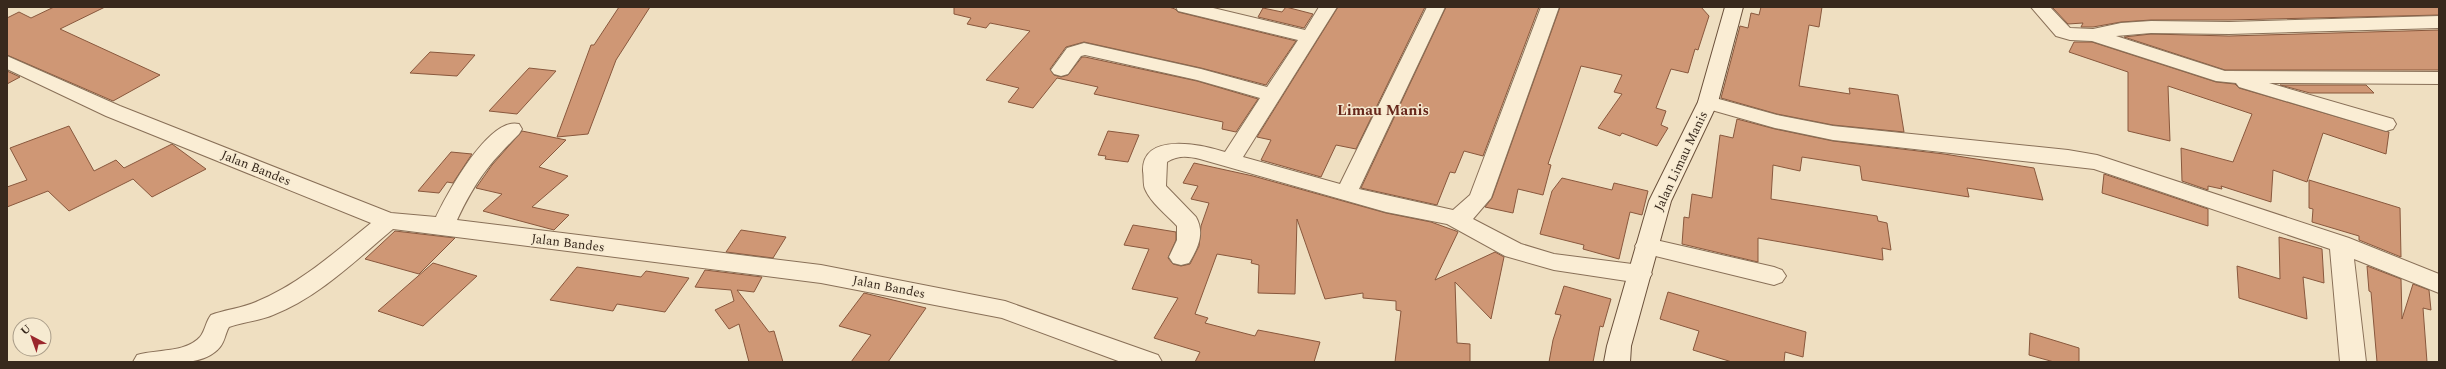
<svg xmlns="http://www.w3.org/2000/svg" width="2446" height="369" viewBox="0 0 2446 369" font-family="Spectral,serif">
	<style>
		.building { fill: #cf9775; stroke: #89583d }
		.lines { fill: none; stroke-linecap: round; stroke-linejoin: round }
		.street-casing { stroke: #897058; stroke-width: 2 }
		.secondary-casing { stroke: #6b513b; stroke-width: 2 }
		.street { fill: #faedd4; fill-rule: evenodd }
		.secondary { fill: #faedd4; fill-rule: evenodd }
		.labels { text-anchor: middle; dominant-baseline: central; stroke-width: 3; stroke-linejoin: round; paint-order: stroke }
		.street-label { font-size: 13px; fill: #38291d; stroke: #f6ead1 }
		.quarter-label { font-size: 15px; font-weight: bold; fill: #66271b; stroke: #f6ead1 }
	</style>
	<rect width="100%" height="100%" fill="#efdfc1"/>
	<g class="building">
		<path d="M54,7H105L60,29L160,75L113,101L7,55V18L19,12L31,18Z"/>
		<path d="M619,7H650L616,60L588,134L557,137L591,45H594Z"/>
		<path d="M954,7H1169L1175,9L1178,12L1296,41L1266,85L1201,68L1084,42L1066,47L1050,69L1054,75L1061,77L1068,75L1082,57H1085L1197,81L1258,99L1236,132L1222,129L1223,122L1094,94L1098,87L1057,78L1033,108L1008,102L1019,88L986,80L1030,31L990,23L986,28L967,24L971,18L954,14Z"/>
		<path d="M1286,7L1313,14L1304,28L1258,17L1263,8L1282,12Z"/>
		<path d="M1338,7H1425L1356,149L1336,145L1321,177L1261,160L1271,140L1257,137Z"/>
		<path d="M1446,7H1539L1483,156L1464,151L1455,173L1450,172L1437,205L1361,188Z"/>
		<path d="M1560,7H1701L1709,16L1698,50L1695,49L1688,73L1671,69L1656,108L1666,111L1661,125L1668,128L1657,146L1622,133L1620,136L1598,128L1622,94L1614,92L1622,75L1581,66L1548,164L1551,165L1543,195L1518,189L1513,213L1485,207L1492,198Z"/>
		<path d="M1761,7H1822L1819,27L1809,25L1799,86L1850,94L1849,88L1898,95L1904,132L1833,125L1777,114L1721,98L1740,26L1748,28L1751,13L1759,15Z"/>
		<path d="M2052,7H2439V15L2229,20H2151L2121,22L2093,27H2081L2083,23L2068,24Z"/>
		<path d="M2439,30V70H2225L2124,37L2151,34L2229,36Z"/>
		<path d="M2074,42H2092L2216,82L2235,84L2239,88L2389,132L2386,154L2323,133L2307,182L2273,170L2271,202L2221,186L2222,189L2208,186V190L2182,181L2181,148L2233,162L2252,114L2168,86L2170,141L2128,131V72L2069,52Z"/>
		<path d="M430,52L475,55L457,76L410,73Z"/>
		<path d="M529,68L556,71L517,114L489,111Z"/>
		<path d="M7,71L20,77L7,84Z"/>
		<path d="M2280,85H2366L2374,93H2310Z"/>
		<path d="M1737,119L1775,129L1833,141L1944,154L2034,168L2043,200L1967,188L1969,197L1862,180L1860,166L1802,157L1800,171L1773,165L1771,199L1877,216L1878,221L1887,223L1891,250L1882,248L1883,260L1758,238V262L1682,244L1684,217L1689,218L1692,194L1712,198L1720,135L1733,138Z"/>
		<path d="M69,126L94,171L116,160L124,168L172,144L206,169L152,197L133,179L69,211L48,191L7,207V187L27,180L10,148Z"/>
		<path d="M522,131L566,140L539,167L568,176L532,207L569,215L554,230L483,211L502,194L476,188L492,165Z"/>
		<path d="M1108,131L1139,135L1128,162L1105,159L1106,156L1098,155Z"/>
		<path d="M451,152L472,154L453,183L447,182L439,193L418,191Z"/>
		<path d="M1194,163L1253,176L1386,213L1431,222L1456,231L1458,232L1435,280L1495,252L1504,257L1491,319L1455,282L1457,343L1470,344V362H1395L1401,311L1396,310V301L1363,298V293L1325,299L1297,219L1295,294L1258,293L1259,265L1251,263L1252,260L1217,254L1195,314L1208,318L1205,323L1255,336L1258,330L1320,342L1314,362H1195L1200,352L1154,338L1178,298L1132,289L1149,249L1124,245L1133,225L1176,232V240L1168,258L1173,264L1181,266L1190,264L1199,246L1201,226L1209,203L1191,199L1198,186L1183,183Z"/>
		<path d="M2104,174L2208,209V226L2102,193Z"/>
		<path d="M1562,178L1612,190L1614,183L1648,191L1642,215L1630,212L1619,259L1583,249L1584,245L1540,234L1552,191Z"/>
		<path d="M2309,180L2400,208L2401,257L2359,240V236L2312,222L2313,209L2309,208Z"/>
		<path d="M741,230L786,237L773,258L726,252Z"/>
		<path d="M395,231L455,238L419,274L365,259Z"/>
		<path d="M2279,237L2322,249L2324,283L2303,277L2307,319L2239,298L2237,266L2280,279Z"/>
		<path d="M433,263L477,276L423,326L378,311Z"/>
		<path d="M2367,266L2401,279L2402,319L2413,284L2429,290L2431,310L2423,308L2427,362H2377L2371,292L2369,291Z"/>
		<path d="M577,267L641,277L646,271L689,278L665,312L617,304L613,311L550,300Z"/>
		<path d="M705,270L762,277L754,292L737,290L769,332L774,331L783,362H749L739,324L729,329L715,310L734,301L731,290L695,287Z"/>
		<path d="M1564,286L1611,299L1603,327L1600,326L1593,362H1549L1553,340L1561,315L1555,314Z"/>
		<path d="M1668,292L1806,332L1803,357L1785,352L1784,362H1732L1693,350L1699,331L1660,319Z"/>
		<path d="M864,293L926,308L888,362H851L871,335L839,326Z"/>
		<path d="M2030,333L2079,348V362H2054L2029,355Z"/>
	</g>
	<g class="lines">
		<g class="street-casing">
			<g id="street">
				<path d="M1176,7H1209L1305,30L1319,7H1337L1243,157L1340,184L1427,7H1445L1359,189L1453,210L1470,195L1541,7H1559L1491,198L1473,219L1521,244L1554,254L1640,265L1648,268L1652,274L1648,280L1640,283L1554,270L1505,256L1447,224L1386,212L1200,159C1188,156 1178,155 1167,162L1166,186L1196,217C1205,233 1198,248 1189,263L1181,265L1173,263L1169,257L1177,240V226C1167,215 1150,202 1145,189C1143,184 1144,176 1143,171C1142,131 1203,145 1225,152L1260,98L1197,80L1085,55L1081,56L1068,74L1061,76L1054,74L1051,70L1067,48L1084,43L1201,69L1267,87L1298,40L1178,11Z"/>
				<path d="M2031,7H2050L2070,28L2093,29L2121,23L2151,21L2229,22L2439,16V28L2229,34L2151,33L2116,36L2225,71L2439,72V84L2269,83L2393,119L2396,124L2393,129L2386,131L2239,87L2236,83L2216,81L2092,41L2070,40L2056,36Z"/>
				<path d="M7,56L120,106L391,213L436,217C447,194 489,116 519,124L522,129L519,134C489,164 476,180 457,220L821,265L1005,301L1158,355L1162,362H1121L1002,318L821,283L393,229C356,260 319,297 273,315C259,321 243,322 229,327C225,334 225,341 220,347C202,369 159,362 133,362L137,355C156,349 186,353 200,337C205,331 206,321 211,315C227,309 244,308 258,301C301,283 336,251 371,223L106,116L7,69Z"/>
				<path d="M1708,96L1777,115L1833,126L2068,150L2097,155L2349,238L2439,274V293L2354,259L2366,362H2340L2330,249L2094,169L1833,140L1775,128L1701,107L1698,102L1701,97Z"/>
				<path d="M1647,238L1774,267L1782,270L1786,276L1782,282L1774,285L1639,252L1635,246L1639,240Z"/>
			</g>
		</g>
		<g class="secondary-casing">
			<path id="secondary" d="M1725,7H1743L1718,102L1671,201L1631,346L1630,362H1604L1607,346L1649,201L1698,102Z"/>
		</g>
		<use href="#street" class="street"/>
		<use href="#secondary" class="secondary"/>
	</g>
	<g class="labels">
		<g class="street-label">
			<text transform="translate(1681 161) rotate(-65)">Jalan Limau Manis</text>
			<text transform="translate(256 168) rotate(22)">Jalan Bandes</text>
			<text transform="translate(568 243) rotate(7)">Jalan Bandes</text>
			<text transform="translate(889 287) rotate(11)">Jalan Bandes</text>
		</g>
		<g class="quarter-label">
			<text x="1383" y="110">Limau Manis</text>
		</g>
	</g>
	<rect width="2446" height="369" fill="none" stroke="#38291d" stroke-width="16"/>
	<g transform="translate(32 337) rotate(319)"><circle r="19" fill="#f6ead1" stroke="#aa9d89"/>
	<path d="M0-3L7 15L0 10L-7 15Z" fill="#9a262c"/>
	<text y="-6" font-size="11" font-weight="bold" text-anchor="middle" fill="#38291d">U</text>
	</g>
</svg>
